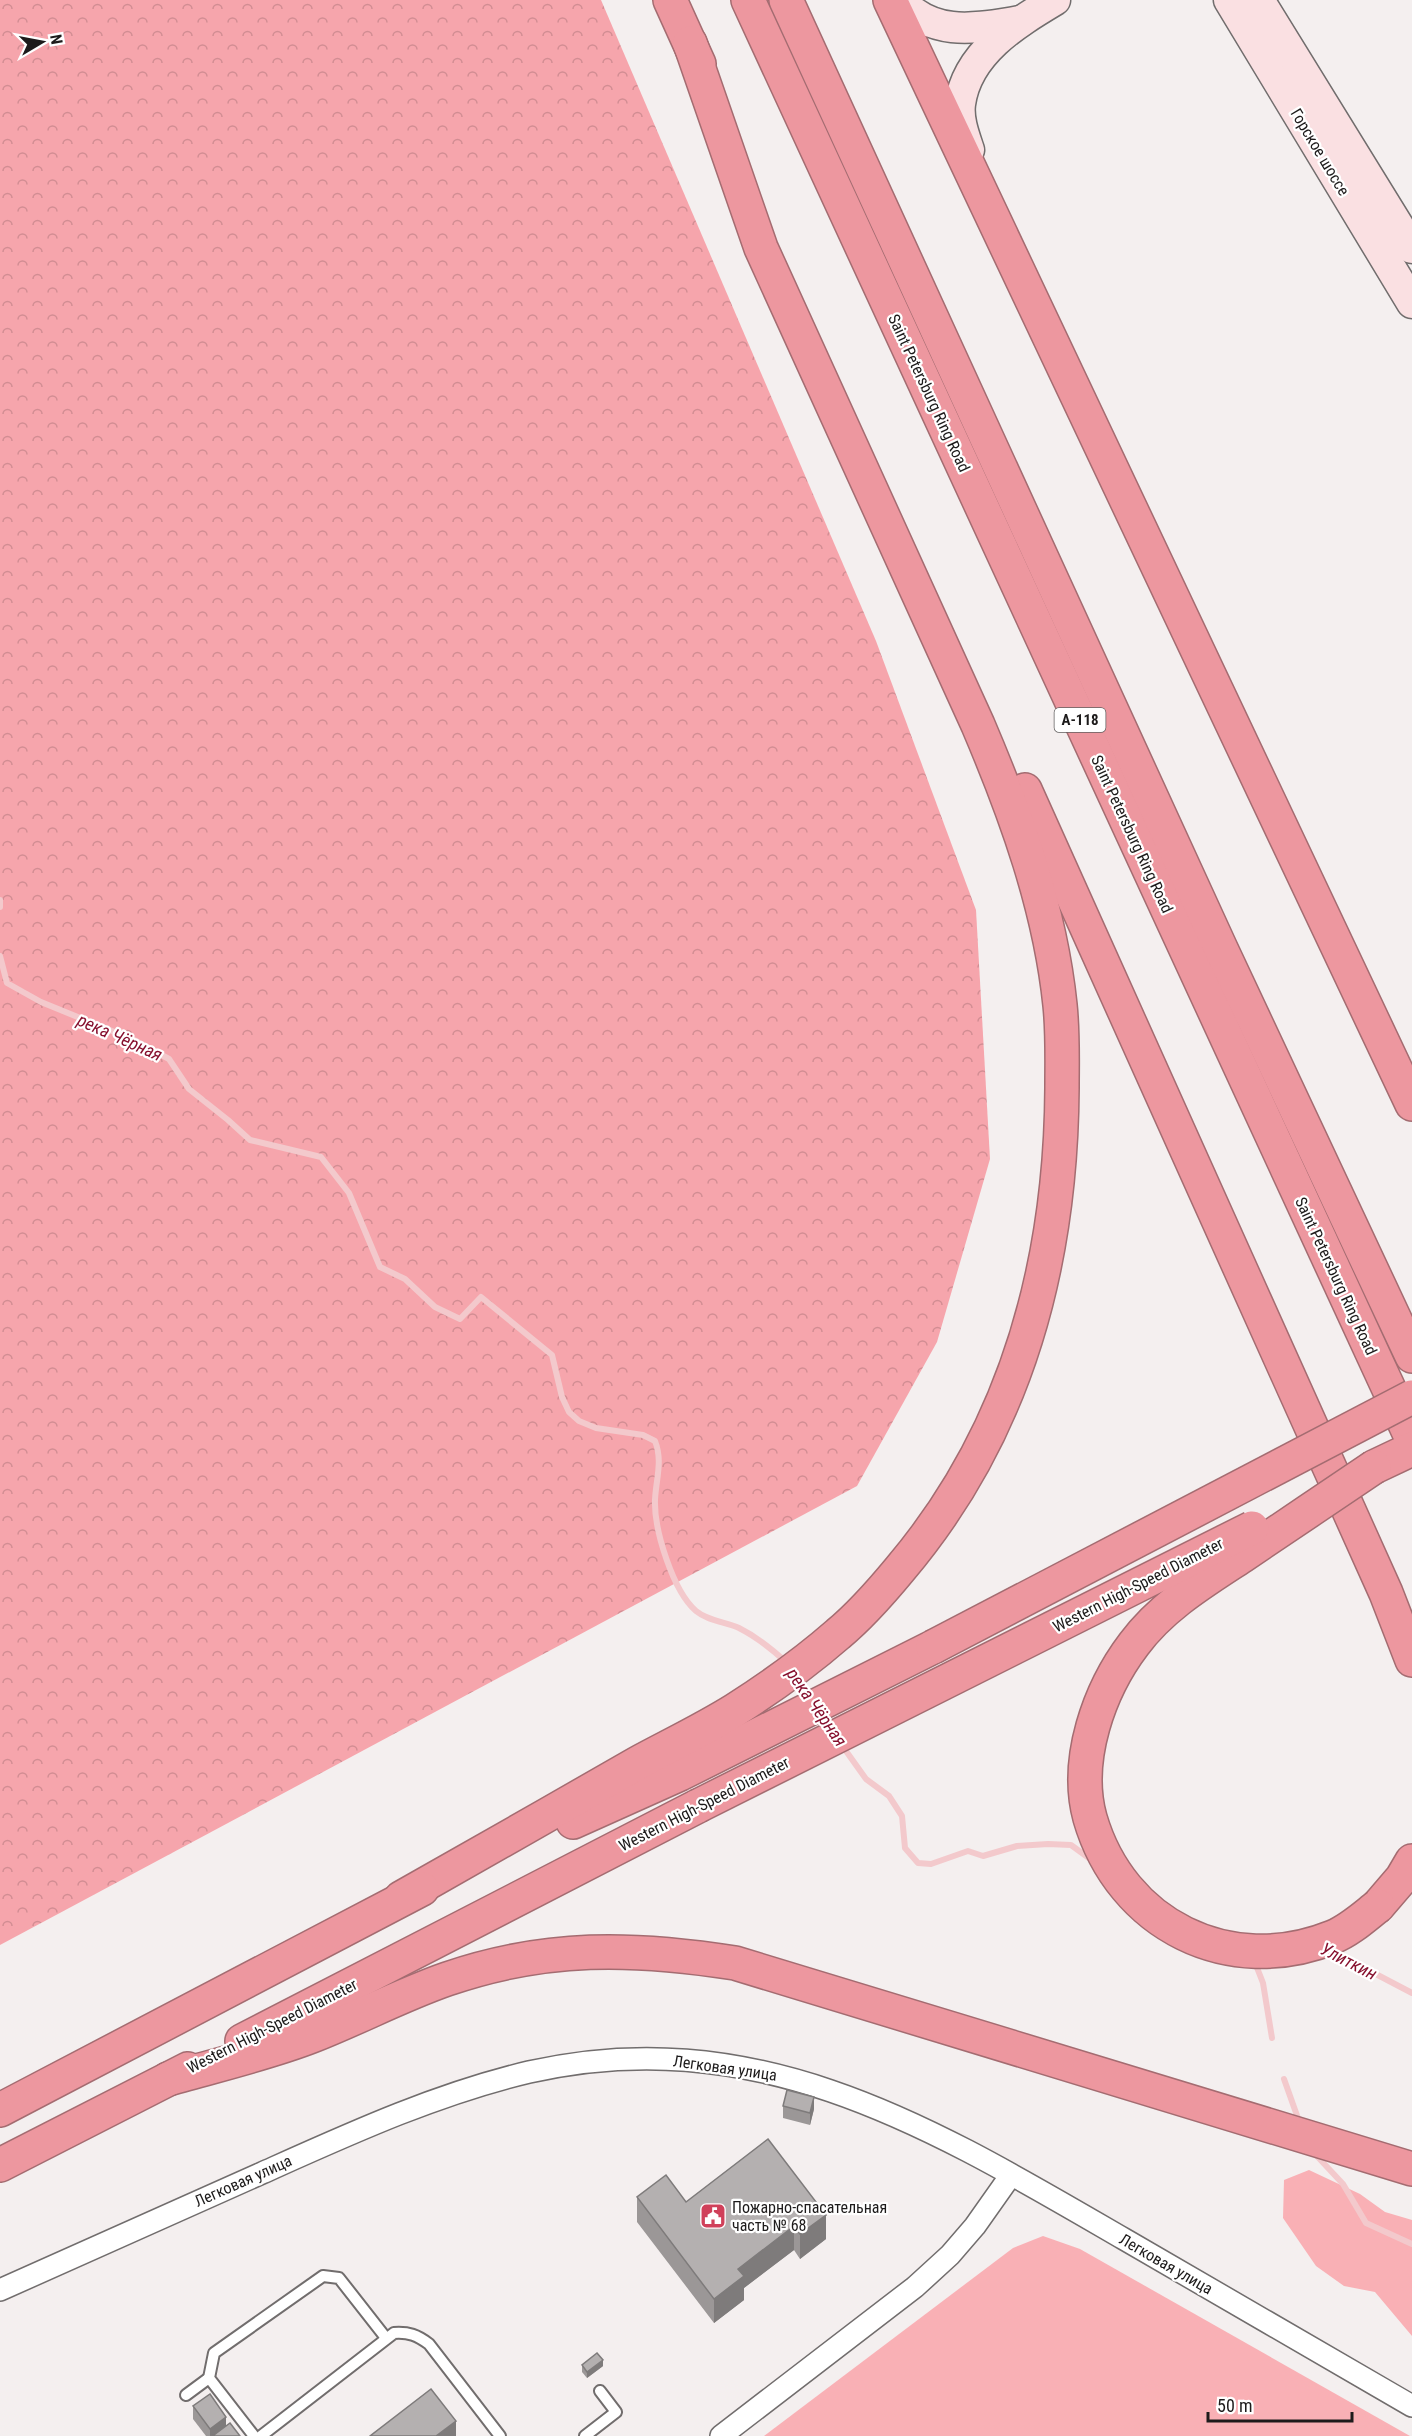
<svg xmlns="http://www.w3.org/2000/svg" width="1412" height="2436" viewBox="0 0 1412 2436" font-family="'Roboto Condensed',sans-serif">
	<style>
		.green { fill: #f9b0b5 }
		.forest { fill: url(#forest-crowns) }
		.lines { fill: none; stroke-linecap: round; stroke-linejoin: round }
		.stream { stroke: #f3c9cc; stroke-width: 6 }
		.lane-casing { stroke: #716d6d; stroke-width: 14 }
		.street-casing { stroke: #716d6d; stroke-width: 24 }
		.secondary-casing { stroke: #716d6d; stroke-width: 33 }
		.highway-casing { stroke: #a46c71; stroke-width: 36 }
		.lane { stroke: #fff; stroke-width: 10 }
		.street { stroke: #fff; stroke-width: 21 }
		.secondary { stroke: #fae0e2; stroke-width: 30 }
		.highway { stroke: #ed979f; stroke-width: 33 }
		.highway-bridge-casing { stroke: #a46c71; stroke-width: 36; stroke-linecap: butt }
		.highway-bridge { stroke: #ed979f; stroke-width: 33 }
		.wall { fill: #9b9797 }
		.shaded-wall { fill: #7e7b7b }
		.building { fill: #b4b0b0; stroke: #7e7b7b; stroke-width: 1.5 }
		.labels { text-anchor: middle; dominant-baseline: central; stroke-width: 4.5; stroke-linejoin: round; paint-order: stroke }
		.shield { fill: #fff; stroke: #615f5f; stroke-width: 1.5 }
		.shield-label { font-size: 15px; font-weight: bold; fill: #1d1b1b }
		.street-label { font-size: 16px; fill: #1d1b1b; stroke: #fff }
		.poi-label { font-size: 16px; fill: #1d1b1b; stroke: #fff; text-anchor: start }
		.water-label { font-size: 18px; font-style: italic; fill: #86102e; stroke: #fff }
	</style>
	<defs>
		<pattern id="forest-crowns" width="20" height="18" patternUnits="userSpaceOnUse" patternTransform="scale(1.5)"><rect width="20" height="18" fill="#f6a5ac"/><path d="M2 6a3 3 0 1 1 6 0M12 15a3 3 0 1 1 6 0" fill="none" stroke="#d28d93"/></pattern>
	</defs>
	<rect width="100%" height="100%" fill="#f4efef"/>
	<g class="green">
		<path d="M1309,2170L1360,2194L1385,2212L1412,2220V2336L1375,2292L1344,2286L1316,2266L1283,2218L1284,2180Z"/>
		<path d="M1043,2236L1080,2249L1410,2436H764L1013,2248Z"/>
	</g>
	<path class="forest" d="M0,0H601L876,641L976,910L990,1159L937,1342L857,1486L0,1945Z"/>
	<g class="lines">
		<g class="stream">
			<path d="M0,900V907"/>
			<path d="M0,956L7,983L41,1002L134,1040L169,1059L189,1089L228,1120L250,1140L321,1157L349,1193L380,1267L405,1279L435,1307L460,1319L481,1297L552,1355L562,1397L569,1412L579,1421L596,1428L643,1435L655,1441C663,1461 656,1479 655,1500C654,1530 673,1591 696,1611C708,1621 726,1622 739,1628C757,1637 773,1650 787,1663"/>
			<path d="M799,1679L810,1698"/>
			<path d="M841,1744L866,1779L889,1796L902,1816L905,1848L918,1863L931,1864L968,1851L983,1856L1017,1846L1048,1844L1071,1845L1093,1861"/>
			<path d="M1330,1950L1412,1993"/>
			<path d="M1254,1960L1263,1983L1272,2038"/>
			<path d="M1284,2079L1300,2124"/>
			<path d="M1315,2154L1343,2184L1366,2223L1412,2244"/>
		</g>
		<g class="lane-casing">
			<g id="lane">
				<path d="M186,2395L209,2378"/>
				<path d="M254,2436L209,2378L214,2353L323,2276L339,2278L386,2338"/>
				<path d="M261,2436L394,2333C409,2332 417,2335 429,2344L500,2436"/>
				<path d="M585,2436L616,2412L600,2391"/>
			</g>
		</g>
		<g class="street-casing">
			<g id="street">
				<path d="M0,2290C87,2251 174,2212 262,2173C349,2134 436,2094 529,2072C759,2020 934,2129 1124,2239C1220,2295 1316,2350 1412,2406"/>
				<path d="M721,2436L915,2287L950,2255L975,2226L1011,2175"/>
			</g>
		</g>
		<g class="secondary-casing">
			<g id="secondary">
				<path d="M900,0C934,38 976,28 1021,21"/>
				<path d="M1229,0L1412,303"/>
				<path d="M1259,0L1412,248"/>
				<path d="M969,150C964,135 958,119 960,104C967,53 1015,24 1055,0"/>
			</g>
		</g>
		<g class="highway-casing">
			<g id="highway">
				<path d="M670,0L699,64"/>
				<path d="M748,0L1412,1439"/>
				<path d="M786,0L1221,949L1412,1356"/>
				<path d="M890,0L1412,1104"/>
				<path d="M1025,790L1386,1593L1412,1660"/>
				<path d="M1374,1467L1412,1449"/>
				<path d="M573,1822L680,1774L933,1647"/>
				<path d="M401,1898C479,1854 558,1809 636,1764C669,1746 703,1730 735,1710C771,1687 806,1662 838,1634C861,1615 881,1592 900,1569C1016,1432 1061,1265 1062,1088C1062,1060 1063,1033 1060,1005C1050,908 1016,814 978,725L761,248L690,43"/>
				<path d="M1378,1906L1402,1878L1412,1861"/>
				<path d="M242,2041L698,1806"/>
				<path d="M168,2079C216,2065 266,2054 312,2036C358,2018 401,1995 447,1979C546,1945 633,1947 735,1963L1412,2169"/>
				<path d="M0,2110L422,1889"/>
				<path d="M0,2165L188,2069"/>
			</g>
		</g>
		<use href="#lane" class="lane"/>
		<use href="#street" class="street"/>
		<use href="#secondary" class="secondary"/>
		<use href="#highway" class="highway"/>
		<g class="highway-bridge-casing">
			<g id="highway-bridge">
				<path d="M1374,1467C1330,1497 1286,1526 1242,1556C1204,1581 1162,1606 1134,1644C1099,1690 1074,1760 1090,1818C1121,1925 1229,1979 1333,1937C1350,1930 1364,1917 1378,1906"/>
				<path d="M933,1647L1412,1397"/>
				<path d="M698,1806L1252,1528"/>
			</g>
		</g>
		<use href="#highway-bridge" class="highway-bridge"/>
	</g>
	<g class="wall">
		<path d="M783,2106L814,2109L810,2125L783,2118Z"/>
		<path d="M768,2139L826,2239L800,2259L794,2250L744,2288V2300L714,2323L637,2222V2197L686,2202Z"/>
		<path d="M582,2365L603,2366L587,2378L582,2372Z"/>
		<path d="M193,2406L226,2426L240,2436H206L193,2419Z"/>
	</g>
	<g class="shaded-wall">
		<path d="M814,2097V2109L810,2125V2113Z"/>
		<path d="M826,2215V2239L800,2259V2234Z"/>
		<path d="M794,2226V2250L744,2288V2300L714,2323V2299L738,2269Z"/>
		<path d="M603,2360V2366L587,2378V2372Z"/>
		<path d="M226,2417V2429L214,2435V2436H210V2429Z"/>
		<path d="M456,2421V2436H436Z"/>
	</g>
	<g class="building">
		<path d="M787,2090L814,2097L810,2113L783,2106Z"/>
		<path d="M768,2139L826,2215L800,2234L794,2226L738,2269L744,2276L714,2299L637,2197L666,2175L686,2202Z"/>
		<path d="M597,2353L603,2360L587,2372L582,2365Z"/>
		<path d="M431,2389L456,2421L436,2436H370Z"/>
		<path d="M210,2394L226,2417L210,2429L193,2406Z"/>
		<path d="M230,2423L240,2436H215L214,2435Z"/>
	</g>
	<defs>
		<g id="civic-square" transform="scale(1.35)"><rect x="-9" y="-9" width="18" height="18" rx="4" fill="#d0405a" stroke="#fff"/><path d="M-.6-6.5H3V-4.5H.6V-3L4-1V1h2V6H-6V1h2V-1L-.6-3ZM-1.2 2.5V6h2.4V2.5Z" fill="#fff"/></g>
	</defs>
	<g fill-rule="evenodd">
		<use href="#civic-square" x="713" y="2216"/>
	</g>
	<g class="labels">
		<rect class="shield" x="1054.5" y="708" width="51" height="24" rx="4.5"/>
		<g class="shield-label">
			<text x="1080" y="720">А-118</text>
		</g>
		<g class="street-label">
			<text transform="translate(1320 152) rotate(59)">Горское шоссе</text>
			<text transform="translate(929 393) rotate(65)">Saint Petersburg Ring Road</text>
			<text transform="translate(1132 834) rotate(65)">Saint Petersburg Ring Road</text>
			<text transform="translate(1336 1276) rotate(65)">Saint Petersburg Ring Road</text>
			<text transform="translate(1138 1585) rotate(-27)">Western High-Speed Diameter</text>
			<text transform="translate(704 1804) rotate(-27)">Western High-Speed Diameter</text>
			<text transform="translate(272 2026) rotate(-27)">Western High-Speed Diameter</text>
			<text transform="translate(725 2068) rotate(8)">Легковая улица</text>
			<text transform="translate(243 2181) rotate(-24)">Легковая улица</text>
			<text transform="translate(1166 2264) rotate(30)">Легковая улица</text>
		</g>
		<g class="poi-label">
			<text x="732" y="2207">Пожарно-спасательная<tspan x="732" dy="18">часть № 68</tspan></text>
		</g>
		<g class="water-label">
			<text transform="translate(120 1037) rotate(24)">река Чёрная</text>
			<text transform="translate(817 1707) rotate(55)">река Чёрная</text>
			<text transform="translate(1349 1961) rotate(27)">Улиткин</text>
		</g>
	</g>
	<g transform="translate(42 42) rotate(80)" stroke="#ffffff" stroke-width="4.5" paint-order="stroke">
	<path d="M0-4.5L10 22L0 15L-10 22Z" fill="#1d1b1b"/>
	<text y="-9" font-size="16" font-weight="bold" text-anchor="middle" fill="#1d1b1b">N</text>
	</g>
	<path d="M1208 2412v9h144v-9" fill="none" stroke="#1d1b1b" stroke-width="3"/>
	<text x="1217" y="2412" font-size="18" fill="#1d1b1b" stroke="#ffffff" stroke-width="4.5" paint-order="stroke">50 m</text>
</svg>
